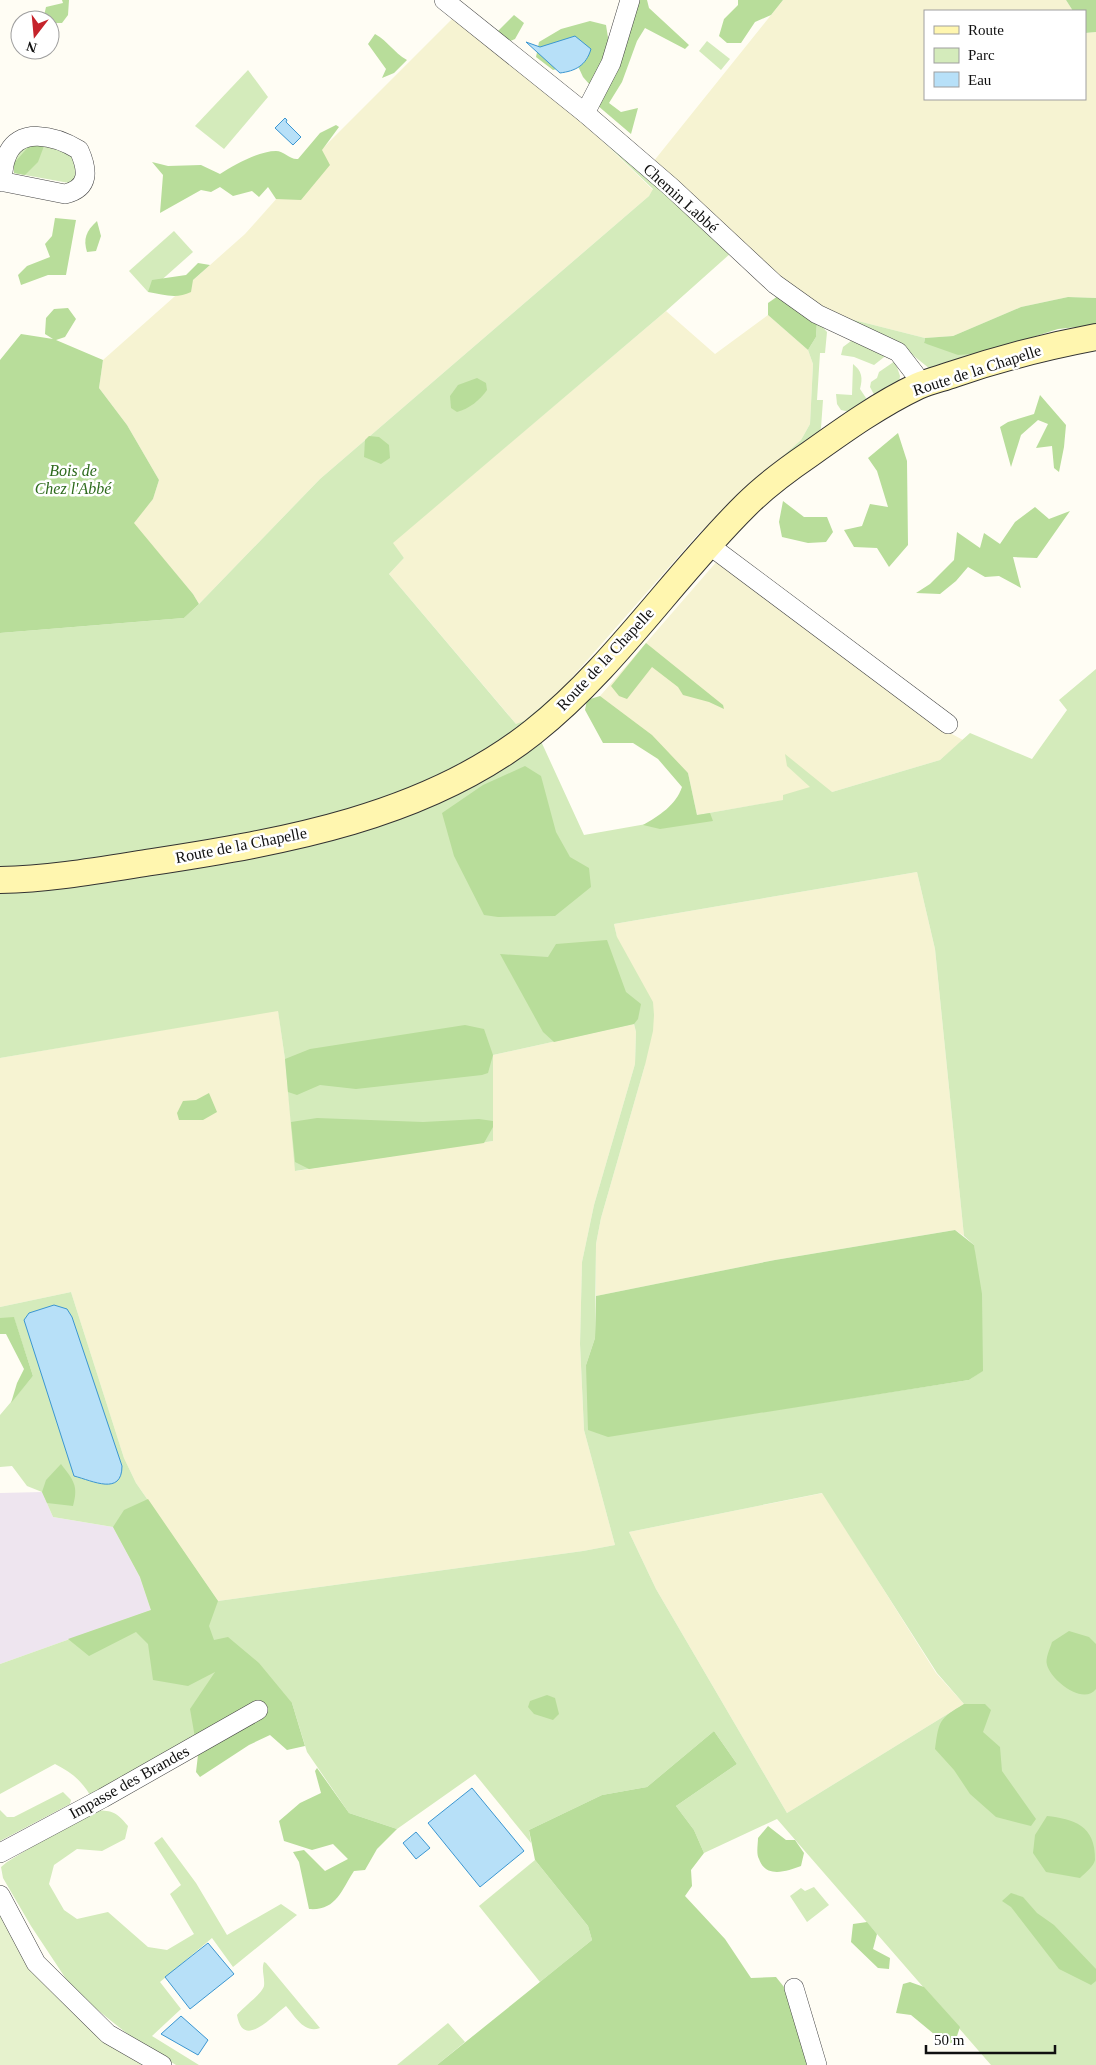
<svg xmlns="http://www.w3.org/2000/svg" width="1096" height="2065" viewBox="0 0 1096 2065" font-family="Georgia,serif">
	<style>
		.industrial { fill: #eee5ef }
		.farmland { fill: #f6f3d2 }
		.green { fill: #d4ebbb; fill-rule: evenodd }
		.forest { fill: #b8dd9a }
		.pitch { fill: #e6f2cd }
		.water { fill: #b7e0f8; stroke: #3b96d1 }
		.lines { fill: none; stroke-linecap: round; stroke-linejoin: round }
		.minor-casing { stroke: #434343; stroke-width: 20 }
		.secondary-casing { stroke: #323232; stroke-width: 28 }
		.minor { stroke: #fff; stroke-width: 19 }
		.secondary { stroke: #fff6af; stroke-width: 26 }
		.labels { text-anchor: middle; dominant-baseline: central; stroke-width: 5; stroke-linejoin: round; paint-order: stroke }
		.street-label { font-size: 16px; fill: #101010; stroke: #fff }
		.park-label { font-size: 16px; font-style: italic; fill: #2e6b1d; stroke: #fff }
	</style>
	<rect width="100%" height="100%" fill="#fffdf4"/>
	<path class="industrial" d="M42,1492L53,1517L113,1527L140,1577L151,1610L0,1664V1493Z"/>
	<g class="farmland">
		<path d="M783,0H1066L1073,11H925V99H1085V33L1096,32V298L1068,297L1021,307L953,336L925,338L838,316L807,301L653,162Z"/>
		<path d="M453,18L559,99L653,190L649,196L320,479L199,604L193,594L133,523L153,499L159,480L127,425L99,388L103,360L245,234L310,161Z"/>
		<path d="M666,311L715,354L768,315L808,350L813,364L810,424L801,440L699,533L561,690L524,721L517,725L389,574L404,558L392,543Z"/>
		<path d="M718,560L939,727L963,740L940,760L832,792L697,815L688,773L594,703Z"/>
		<path d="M917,872L935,949L964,1236L955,1230L775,1260L596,1296V1244L601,1218L645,1065L614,924Z"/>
		<path d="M278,1010L285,1059L296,1171L493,1141V1055L634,1024L636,1032L635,1064L594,1205L582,1262L580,1344L584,1430L615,1545L583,1551L218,1601L136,1483L124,1458L71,1292L0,1307V1058Z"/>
		<path d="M823,1493L936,1673L964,1704L787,1813L656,1589L629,1532Z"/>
	</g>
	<g class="green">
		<path d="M707,41L730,59L721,70L699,51Z"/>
		<path d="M248,70L268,97L224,149L195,126Z"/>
		<path d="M559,99L731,253L666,311L393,543L404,558L389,574L516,724L524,721L561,690L526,727L483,756L395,798L316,824L179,851L0,872V633L184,618L199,604L320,479L649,196L653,189Z"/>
		<path d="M31,144L64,149L72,153L78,169L74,180L69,183L14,173C15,156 16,152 31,144Z"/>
		<path d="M174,231L193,252L148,292L129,271Z"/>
		<path d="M838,316L925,338L924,343L983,353L930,369L904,348Z"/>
		<path d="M817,321L827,332L825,353H820L817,400H823L821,428L816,437L735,499L801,440L810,424L813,364L808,350L816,337Z"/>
		<path d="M851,341H857L888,354L874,365L854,357L841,355L843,347Z"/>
		<path d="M895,361L900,376L899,382L877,400L870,387L871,382L877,378L879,372Z"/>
		<path d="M853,364C862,371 863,378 860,389L870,404L854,413L841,410L837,404L836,394L852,395Z"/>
		<path d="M1096,669V2065H991L777,1819L704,1853L694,1830L676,1806L737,1764L714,1731L647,1787L602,1795L529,1830L531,1843L475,1774L397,1829L349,1813L307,1752L292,1703L90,1795C81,1780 71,1772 55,1764L0,1794V1664L151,1610L140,1577L113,1527L53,1517L42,1492L27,1486L12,1466L0,1467V1415L33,1376L14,1318H0V1307L71,1292L124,1458L136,1483L218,1601L583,1551L615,1545L584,1430L580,1344L582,1262L594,1205L635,1064L636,1032L634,1024L493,1055V1141L295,1171L285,1059L278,1011L0,1058V892H33L105,882L457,792L506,767L529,746L540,739L584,835L783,800V795L810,787L787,766L785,754L832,792L940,760L970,733L1032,759L1067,710L1059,700ZM917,872L935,949L964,1236L974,1245L982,1371L969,1380L608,1436L586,1365L595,1338L596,1244L601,1218L645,1065L653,1031L654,1015L653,1002L617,937L614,924ZM822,1493L937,1673L964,1704L787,1813L656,1589L629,1532Z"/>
		<path d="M63,1792L71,1800L70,1804L0,1841V1810L7,1817H14Z"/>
		<path d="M92,1810C112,1811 115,1810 128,1826L125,1839L102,1851L77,1849L54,1865L49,1884L64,1910L77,1919L108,1912L148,1947L167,1950L194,1934L170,1894L181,1885L154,1843L162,1837L196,1883L227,1935L281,1904L297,1915L233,1967L212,1938L160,1982L181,2009L152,2036L199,2065H176L135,2040L74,1991L31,1926L3,1878L1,1867L7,1862Z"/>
		<path d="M535,1860L588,1926L592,1940L540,1982L479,1906Z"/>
		<path d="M814,1887L829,1905L807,1922L790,1896L801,1888L805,1891Z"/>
		<path d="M264,1962L266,1963L320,2028C304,2034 295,2016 286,2006C271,2017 243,2050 237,2015C243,2007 262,1994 264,1986C265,1977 261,1970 264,1962Z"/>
		<path d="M448,2023L465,2042L437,2065H397Z"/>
	</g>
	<g class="forest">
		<path d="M62,0H69L68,15L62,23H52L44,16L46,7L63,3Z"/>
		<path d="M621,0H647L649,8L689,45L685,49L645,28L637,41L622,82L609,103L621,112L638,108L631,134L597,105L590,85L583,77L577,64L553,70L536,57L539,42L561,29L590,21L606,25L609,44Z"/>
		<path d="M738,0H783L771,15L755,22L741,43H727L719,36L724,19L738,5Z"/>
		<path d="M1066,0H1096V32L1085,33V11H1073Z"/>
		<path d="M514,15L524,23L515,39L508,42L496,33Z"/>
		<path d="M375,34C389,42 393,52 407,60L394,73L382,78L386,69L368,44Z"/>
		<path d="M336,125L339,127L322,150L330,165L301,200L276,199L268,187L259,197L252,191L233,196L220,187L211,192L201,190L160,213L163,175L152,162L168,166L201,165L220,174C234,165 259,151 276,151C284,151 290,160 298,159L320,133Z"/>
		<path d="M31,144L44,146L38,162L25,175L14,173V163Z"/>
		<path d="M55,218L76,220L66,275H48L21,285L18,275L27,266L50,257L45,244L52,236Z"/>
		<path d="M97,221L101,236L96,251L87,252C83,239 86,231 97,221Z"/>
		<path d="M198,263L210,265L193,280L191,292C177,299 164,295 148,292L152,280L186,275Z"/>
		<path d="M778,296L817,321L816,337L808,350L768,315V303Z"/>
		<path d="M1068,297L1096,298V325L1058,329L983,353L958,355L924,343L925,338L953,336L1021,307Z"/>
		<path d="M68,308L76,319L65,337L56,340L103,360L99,388L127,425L159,480L153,499L134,523L193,594L199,604L184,618L0,633V360L21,334L53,339L45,334L46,318L54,309Z"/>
		<path d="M477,378L486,383L487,390C480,400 469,409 457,412L451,408L450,396L458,385Z"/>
		<path d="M1040,395L1066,425L1064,447L1059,472L1054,468L1052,446L1036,448L1048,424L1038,420L1021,435L1011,467L1000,427L1008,422L1034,414Z"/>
		<path d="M898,433L907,461L908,545L889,567L877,548L854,547L844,530L862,526L870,504L888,507L877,471L868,458Z"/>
		<path d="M369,436L379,437L389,445L390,458L381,464L364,457L365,440Z"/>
		<path d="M783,501L804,517H827L833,532L826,542L808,543L782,537L779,522Z"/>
		<path d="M1035,507L1049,519L1070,511L1037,558L1013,557L1021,588L999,576L985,577L968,567L956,581L940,594L916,593L930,584L954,560L957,532L980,548L984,533L1000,544L1015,522Z"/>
		<path d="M646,643L723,705L724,709L709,702L683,695L678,687L652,667L627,699L619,696L611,686Z"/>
		<path d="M600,696L652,735L688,773L697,815L710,813L713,821L660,829L643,825C659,816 676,805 682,787L658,759L633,743H603L585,710L587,700Z"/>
		<path d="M525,766L541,776L556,832L570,857L589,868L591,887L555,916L498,917L484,915L454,856L442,813L483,785Z"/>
		<path d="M607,940L626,992L641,1004L638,1019L634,1024L554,1042L543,1032L500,954L548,957L556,944Z"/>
		<path d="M465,1025L484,1029L493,1055L488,1073L482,1075L356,1089L320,1085L297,1095L288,1092L285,1059L310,1049Z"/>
		<path d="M209,1093L217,1112L203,1120H179L177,1113L183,1101L196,1100Z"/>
		<path d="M317,1118L423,1122L479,1119L493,1121V1127L484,1143L309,1169L295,1162L291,1122Z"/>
		<path d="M955,1230L974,1245L982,1294L983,1371L969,1380L608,1437L588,1430L586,1365L595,1338L596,1296L775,1260Z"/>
		<path d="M14,1317L33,1376L11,1403L17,1383L24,1369L6,1334H0V1318Z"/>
		<path d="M61,1464C73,1480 79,1485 73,1506L47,1503L42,1492L46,1480Z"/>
		<path d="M148,1499L218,1601L209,1626L214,1640L228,1637L259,1663L292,1703L305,1746L287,1750L270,1735L249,1745L200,1777L196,1772L198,1755L190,1709L215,1672L188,1686L153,1680L148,1644L136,1632L89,1656L68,1639L151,1610L140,1577L113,1527L124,1510Z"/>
		<path d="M1069,1631L1089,1637L1096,1644V1689C1083,1706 1051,1680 1047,1665C1045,1658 1050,1649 1052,1642Z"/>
		<path d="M547,1695L555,1698L559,1714L553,1720L534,1714L528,1707L530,1701Z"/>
		<path d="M964,1704H985L991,1710L983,1732L1000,1747L1002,1771L1036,1819L1031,1826L996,1817L970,1794L954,1770L935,1749C939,1720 939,1719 964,1704Z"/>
		<path d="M714,1731L737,1764L676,1806L694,1830L704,1853L691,1870L692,1886L685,1896L725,1939L751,1978L776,1977L792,1997L811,2059L806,2065H437L592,1940L588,1926L535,1860L529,1830L602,1795L647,1787Z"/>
		<path d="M317,1768L349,1813L397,1829L377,1849L365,1870L354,1871C341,1891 336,1911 309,1909L299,1862L293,1852L304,1850L325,1871L348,1859L333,1844L312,1850L284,1841L279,1821L300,1803L321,1793L315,1771Z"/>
		<path d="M1047,1816C1073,1819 1096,1825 1095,1860C1094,1866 1085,1873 1080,1878L1046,1872L1033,1853L1035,1835Z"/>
		<path d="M768,1826L786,1840H795L804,1853L801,1866C787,1871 766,1879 759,1859C756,1854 758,1844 758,1838Z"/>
		<path d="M1011,1893L1023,1897L1037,1913L1054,1925L1096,1969V1981L1091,1985L1059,1969L1011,1907L1002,1901Z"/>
		<path d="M867,1922L877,1934L873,1949L890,1958L889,1969L878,1968L851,1942L853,1924Z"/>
		<path d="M910,1982L924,1987L960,2027L955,2042L946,2044L911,2015L896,2013L903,1984Z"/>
	</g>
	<path class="pitch" d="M0,1911L145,2065H0Z"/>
	<g class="water">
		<path d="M575,36L591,49C586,66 575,71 560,73L526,42L540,47Z"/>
		<path d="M285,118L287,120L286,122L301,137L293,145L275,128Z"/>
		<path d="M54,1305L67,1309L72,1317L122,1466C122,1496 93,1481 74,1476L24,1320L29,1313Z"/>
		<path d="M472,1788L524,1851L480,1887L428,1823Z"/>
		<path d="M416,1832L430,1848L416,1859L403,1843Z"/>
		<path d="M208,1943L234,1974L190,2009L165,1977Z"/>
		<path d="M181,2016L208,2040L198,2055L161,2034Z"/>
	</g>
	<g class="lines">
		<g class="minor-casing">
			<g id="minor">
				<path d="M444,0L585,113L671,187L775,284L817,314L898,352L915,374L920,385"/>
				<path d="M585,113L611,63L630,0"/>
				<path d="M0,181L65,194C90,188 88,170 79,150C56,136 17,125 6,158C3,165 3,174 2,182"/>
				<path d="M709,545L948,724"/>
				<path d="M0,1853L103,1798L258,1710"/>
				<path d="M0,1895L36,1963L108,2034L162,2065"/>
				<path d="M794,1988L817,2065"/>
			</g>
		</g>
		<g class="secondary-casing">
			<path id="secondary" d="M0,880C51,879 101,870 152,862C283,842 426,817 533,732C614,668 672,578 746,505C765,486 788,469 810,454C845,429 880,404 918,386C930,381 943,378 954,374C1001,358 1048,346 1096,337"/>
		</g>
		<use href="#minor" class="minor"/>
		<use href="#secondary" class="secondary"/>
	</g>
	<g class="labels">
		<g class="street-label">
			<text transform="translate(681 198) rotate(42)">Chemin Labbé</text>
			<text transform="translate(977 370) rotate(-18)">Route de la Chapelle</text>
			<text transform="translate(605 659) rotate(-47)">Route de la Chapelle</text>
			<text transform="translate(241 845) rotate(-11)">Route de la Chapelle</text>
			<text transform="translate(129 1782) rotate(-29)">Impasse des Brandes</text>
		</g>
		<g class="park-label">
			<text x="73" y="470">Bois de<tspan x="73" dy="18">Chez l'Abbé</tspan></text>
		</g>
	</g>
	<rect x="924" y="10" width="162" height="90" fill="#ffffff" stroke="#9f9f9f"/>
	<rect x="934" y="26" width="25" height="8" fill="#fff6af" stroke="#9f9f9f"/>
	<text x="968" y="35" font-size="15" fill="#101010">Route</text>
	<rect x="934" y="48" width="25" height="15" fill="#d4ebbb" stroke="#9f9f9f"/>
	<text x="968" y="60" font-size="15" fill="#101010">Parc</text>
	<rect x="934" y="72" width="25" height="15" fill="#b7e0f8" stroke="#9f9f9f"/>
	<text x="968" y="85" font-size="15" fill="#101010">Eau</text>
	<g transform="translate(35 35) rotate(196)"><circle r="24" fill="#ffffff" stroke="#9f9f9f"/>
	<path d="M0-4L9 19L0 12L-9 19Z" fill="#c5232b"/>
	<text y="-8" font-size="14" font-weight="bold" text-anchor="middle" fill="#101010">N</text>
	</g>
	<path d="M926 2045v8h129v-8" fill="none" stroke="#101010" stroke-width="2.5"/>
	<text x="934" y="2045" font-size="15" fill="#101010" stroke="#ffffff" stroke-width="4" paint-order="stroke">50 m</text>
</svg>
